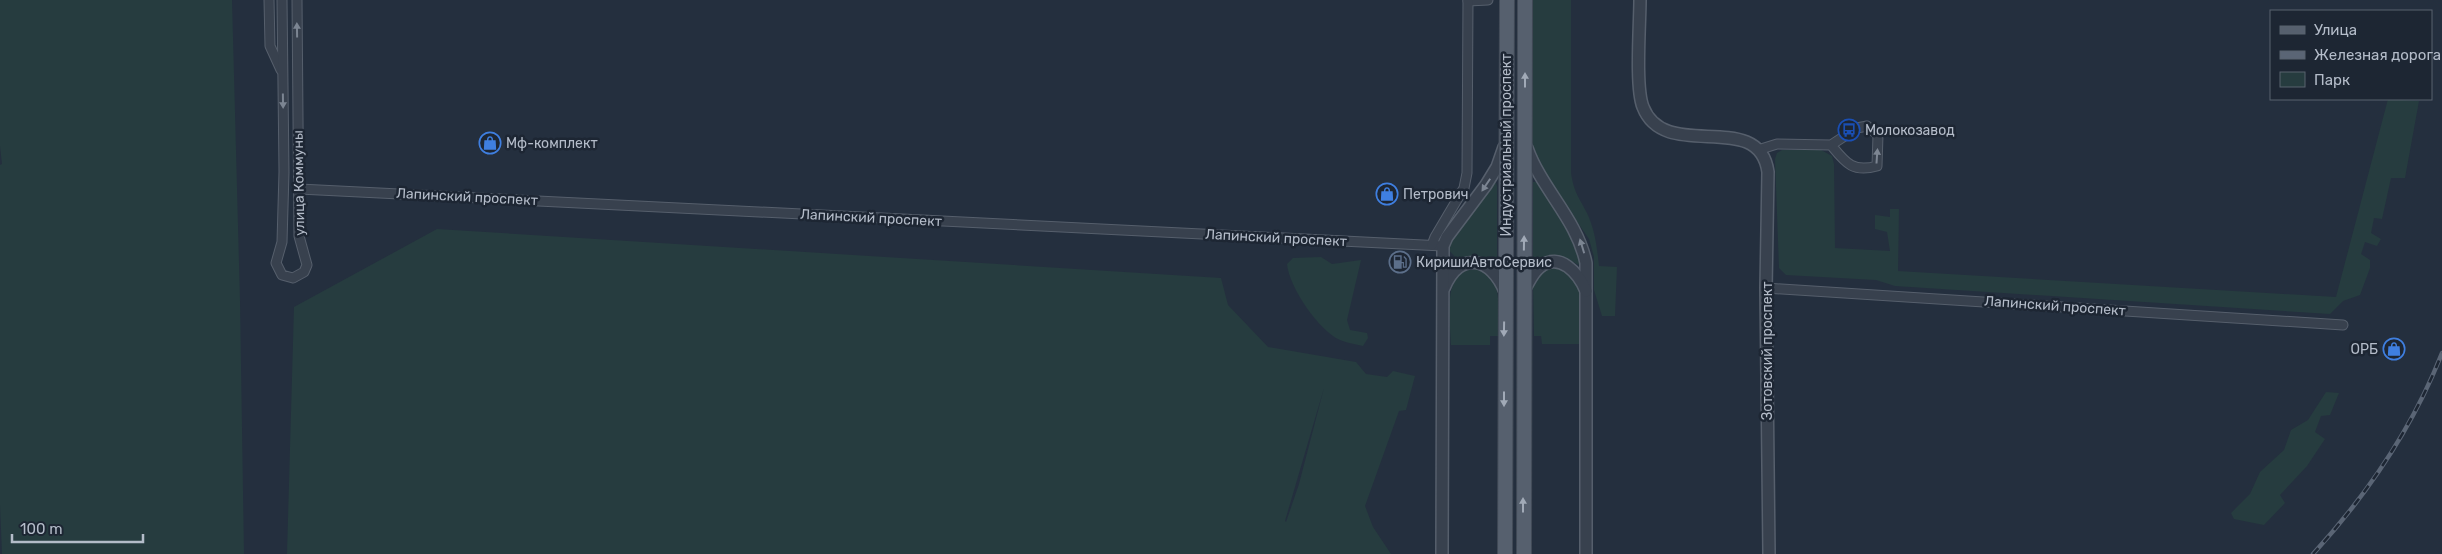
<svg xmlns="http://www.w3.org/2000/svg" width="2442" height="554" viewBox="0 0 2442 554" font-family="Rubik,sans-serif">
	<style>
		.green { fill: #263c3f; fill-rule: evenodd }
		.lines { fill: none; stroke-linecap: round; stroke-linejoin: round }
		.minor-casing { stroke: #565f6c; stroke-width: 11 }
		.tertiary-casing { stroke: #565f6c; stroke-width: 14 }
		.primary-casing { stroke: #414a57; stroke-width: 16 }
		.minor { stroke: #38414e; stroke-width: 9 }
		.tertiary { stroke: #38414e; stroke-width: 11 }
		.primary { stroke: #56606e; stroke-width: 14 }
		.rail-casing { stroke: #5a6575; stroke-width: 4.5 }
		.rail { stroke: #1d2633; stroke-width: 2.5; stroke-dasharray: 8; stroke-linecap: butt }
		.oneway { fill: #7c8592 }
		.oneway2 { fill: #a1aab7 }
		.labels { text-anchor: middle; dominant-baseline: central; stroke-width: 5; stroke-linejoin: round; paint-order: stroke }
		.poi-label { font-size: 14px; fill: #b4bcc9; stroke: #1d2633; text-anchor: start }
		.street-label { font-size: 14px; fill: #b4bcc9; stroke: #1d2633 }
	</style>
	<rect width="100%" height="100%" fill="#242f3e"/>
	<g class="green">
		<path d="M0,0H232L240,301L244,554H2L0,505V165L2,164L0,146Z"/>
		<path d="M1532,0H1571V173C1574,193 1579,197 1587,213C1595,230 1597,247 1599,266L1617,267L1615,316H1602L1594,290V257L1589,239L1539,167L1532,152Z"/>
		<path d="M2388,99L2419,101L2405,178H2391L2382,219L2374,218L2371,233L2381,239L2377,246L2365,242L2361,254L2370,260V268L2360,295L2343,301L2330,314L1895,286L1876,280L1786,275L1779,268L1775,159L1777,153L1782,150H1821L1832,156L1834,164L1835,248L1890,251L1887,232L1875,229V215L1890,217V209H1899L1898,271L2336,297Z"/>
		<path d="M1533,182H1537L1576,235L1581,266C1564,257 1555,255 1536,263L1533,261Z"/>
		<path d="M1493,183H1496L1497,186V262L1495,263L1480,257H1455L1449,250L1450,242Z"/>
		<path d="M437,229L1221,278L1228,305L1268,347L1356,362L1366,374L1387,377L1393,371L1415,376L1406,410L1399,411L1365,506L1373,527L1391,554H287L294,307ZM1324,388L1299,484L1286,522L1285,521Z"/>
		<path d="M1321,257L1332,264L1361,260L1347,320L1350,330L1367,333L1368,338L1363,346C1356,344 1347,343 1340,340C1319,331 1289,287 1287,264L1293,258Z"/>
		<path d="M1558,267L1564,269L1580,288V344H1542L1541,336H1534L1533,286C1537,275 1546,268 1558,267Z"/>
		<path d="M1476,269C1505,274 1498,314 1498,336H1490V345H1451C1451,321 1440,270 1476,269Z"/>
		<path d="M2326,392L2339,393L2330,415L2321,416L2315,432L2325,439L2307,466L2280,495L2285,503L2264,525L2234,519L2231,513L2250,494L2260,472L2284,450L2291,430L2308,420Z"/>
	</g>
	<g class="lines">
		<g class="minor-casing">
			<g id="minor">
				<path d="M269,0L270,46L281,70"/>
				<path d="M282,0L284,172L282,242L276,263L282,275L293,278L304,272L307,265L299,236L297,0"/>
				<path d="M1468,1L1488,0"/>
				<path d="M1761,149L1777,144L1831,145L1857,128L1867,126L1878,135L1877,166C1852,173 1845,162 1831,145"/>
				<path d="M299,189L1443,246"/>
				<path d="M1432,245L1435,237L1464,188L1467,173L1468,0"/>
				<path d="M1766,288L2343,325"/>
			</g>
		</g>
		<g class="tertiary-casing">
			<g id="tertiary">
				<path d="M1640,0C1640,24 1635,87 1643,107C1665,164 1759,107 1768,172L1766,288L1769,554"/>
				<path d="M1527,148C1542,190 1577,219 1586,263V554"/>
				<path d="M1444,288C1460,249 1492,258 1505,292"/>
				<path d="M1524,290C1529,282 1533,272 1540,267C1560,251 1579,274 1586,291"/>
				<path d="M1442,554L1443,246L1447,237L1486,185L1497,167L1504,147"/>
			</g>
		</g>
		<g class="primary-casing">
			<g id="primary">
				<path d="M1505,554L1507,0"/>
				<path d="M1524,554L1525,0"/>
			</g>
		</g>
		<use href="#minor" class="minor"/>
		<use href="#tertiary" class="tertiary"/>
		<use href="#primary" class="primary"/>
		<g class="rail-casing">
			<path id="rail" d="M2313,554C2366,496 2413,427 2442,353"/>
		</g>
		<use href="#rail" class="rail"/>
	</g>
	<defs><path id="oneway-solid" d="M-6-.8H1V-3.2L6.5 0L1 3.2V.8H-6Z" transform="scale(1.25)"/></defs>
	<g class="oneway">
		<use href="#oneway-solid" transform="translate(297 30) rotate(-91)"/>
		<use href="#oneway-solid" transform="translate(283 101) rotate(89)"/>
		<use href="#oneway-solid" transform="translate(1877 156) rotate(-86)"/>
		<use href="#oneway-solid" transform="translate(1486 185) rotate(124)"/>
		<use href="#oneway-solid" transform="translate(1582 246) rotate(-107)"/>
	</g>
	<g class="oneway2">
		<use href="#oneway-solid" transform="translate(1525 80) rotate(-90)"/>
		<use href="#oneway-solid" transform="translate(1524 243) rotate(-89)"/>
		<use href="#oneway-solid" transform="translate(1504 329) rotate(91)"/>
		<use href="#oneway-solid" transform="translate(1504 399) rotate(90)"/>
		<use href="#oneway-solid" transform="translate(1523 505) rotate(-90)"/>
	</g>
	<defs>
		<g id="bus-ring" transform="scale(1.125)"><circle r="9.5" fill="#1d2633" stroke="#1a4fb4" stroke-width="1.5"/><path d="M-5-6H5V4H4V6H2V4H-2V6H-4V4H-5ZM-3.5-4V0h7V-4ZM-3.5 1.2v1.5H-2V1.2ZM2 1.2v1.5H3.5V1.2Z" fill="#1a4fb4"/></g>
		<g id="shop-ring" transform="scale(1.125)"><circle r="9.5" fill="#1d2633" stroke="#3f7fe0" stroke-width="1.5"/><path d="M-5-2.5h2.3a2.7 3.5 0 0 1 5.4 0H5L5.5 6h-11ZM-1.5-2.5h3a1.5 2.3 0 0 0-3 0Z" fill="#3f7fe0"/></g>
		<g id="fuel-ring" transform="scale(1.125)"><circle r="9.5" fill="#1d2633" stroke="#5c6f8a" stroke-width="1.5"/><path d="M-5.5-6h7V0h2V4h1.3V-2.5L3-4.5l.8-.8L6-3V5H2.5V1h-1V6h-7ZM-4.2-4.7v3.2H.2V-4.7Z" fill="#5c6f8a"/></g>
	</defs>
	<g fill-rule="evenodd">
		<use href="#bus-ring" x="1849" y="130"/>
		<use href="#shop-ring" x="490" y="143"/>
		<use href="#shop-ring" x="1387" y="194"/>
		<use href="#fuel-ring" x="1400" y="262"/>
		<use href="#shop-ring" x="2394" y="349"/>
	</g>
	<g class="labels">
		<g class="poi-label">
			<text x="1865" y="130">Молокозавод</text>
			<text x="506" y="143">Мф-комплект</text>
			<text x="1403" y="194">Петрович</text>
			<text x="1416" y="262">КиришиАвтоСервис</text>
			<text x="2378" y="349" text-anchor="end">ОРБ</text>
		</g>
		<g class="street-label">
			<text transform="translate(1506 145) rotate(-90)">Индустриальный проспект</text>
			<text transform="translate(299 183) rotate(-91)">улица Коммуны</text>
			<text transform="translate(467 197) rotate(3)">Лапинский проспект</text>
			<text transform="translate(871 218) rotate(3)">Лапинский проспект</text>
			<text transform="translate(1276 238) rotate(3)">Лапинский проспект</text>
			<text transform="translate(2055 306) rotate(4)">Лапинский проспект</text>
			<text transform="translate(1767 351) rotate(-90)">Зотовский проспект</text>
		</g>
	</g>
	<rect x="2270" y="10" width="162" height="90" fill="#1d2633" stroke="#59626f"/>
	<rect x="2280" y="26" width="25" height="8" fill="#56606e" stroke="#59626f"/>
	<text x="2314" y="35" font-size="15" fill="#b4bcc9">Улица</text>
	<rect x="2280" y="51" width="25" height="8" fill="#5a6575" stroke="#59626f"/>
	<text x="2314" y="60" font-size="15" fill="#b4bcc9">Железная дорога</text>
	<rect x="2280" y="72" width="25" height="15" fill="#263c3f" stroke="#59626f"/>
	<text x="2314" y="85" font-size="15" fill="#b4bcc9">Парк</text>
	<path d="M12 534v8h131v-8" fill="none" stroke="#b4bcc9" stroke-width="2.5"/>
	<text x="20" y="534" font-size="15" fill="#b4bcc9" stroke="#1d2633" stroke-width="4" paint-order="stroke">100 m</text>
</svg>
